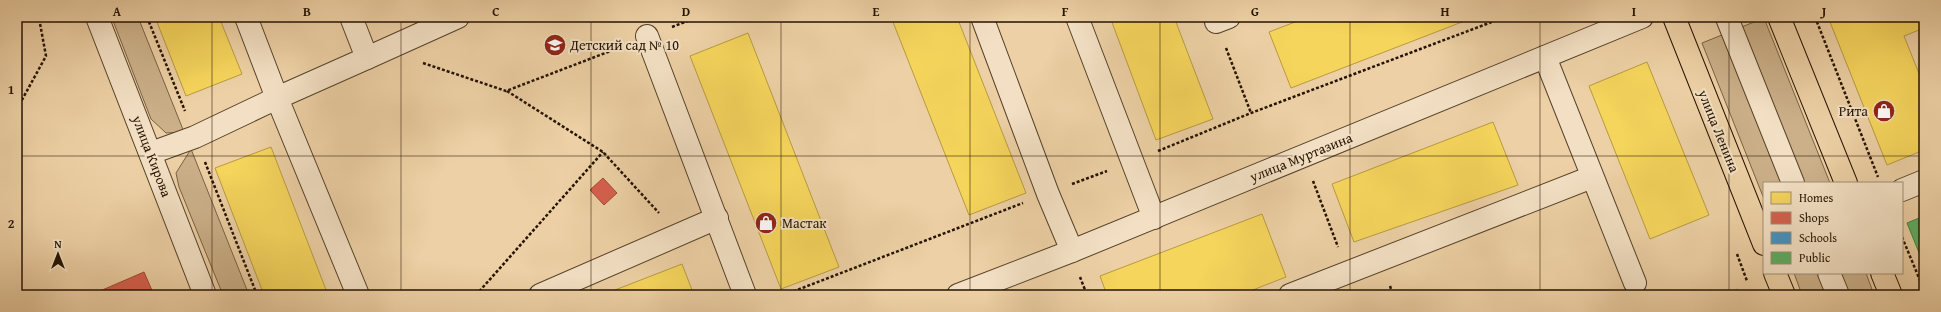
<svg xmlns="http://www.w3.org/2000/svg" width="1941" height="312" viewBox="0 0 1941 312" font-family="'Gentium Book Plus',serif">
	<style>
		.green { fill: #cbb089; stroke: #786244 }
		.homes { fill: #f6d55c; stroke: #b79b40 }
		.shops { fill: #d6604d; stroke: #a14936 }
		.schools { fill: #4393c3; stroke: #3a6d88 }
		.public { fill: #5aae61; stroke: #4a8044 }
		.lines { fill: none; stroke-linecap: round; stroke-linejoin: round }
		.minor-casing { stroke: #564229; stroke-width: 24 }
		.major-casing { stroke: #241300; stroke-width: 24 }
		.path { stroke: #241300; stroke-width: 2.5; stroke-dasharray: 3 2; stroke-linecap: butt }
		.minor { stroke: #f3e0c4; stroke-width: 22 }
		.major { stroke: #edd0a5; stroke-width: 22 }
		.grid { fill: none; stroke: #241300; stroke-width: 1; stroke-opacity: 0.55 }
		.labels { text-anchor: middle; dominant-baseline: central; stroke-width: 4; stroke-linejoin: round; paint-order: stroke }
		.poi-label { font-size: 14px; fill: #241300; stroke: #f3e0c4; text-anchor: start }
		.street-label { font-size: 14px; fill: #241300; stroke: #f3e0c4 }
		.neatline { fill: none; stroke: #241300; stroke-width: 1.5 }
		.grid-label { font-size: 13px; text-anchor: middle; font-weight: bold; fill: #241300 }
	</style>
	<rect width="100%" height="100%" fill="#edd0a5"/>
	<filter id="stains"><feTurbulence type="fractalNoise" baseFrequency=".005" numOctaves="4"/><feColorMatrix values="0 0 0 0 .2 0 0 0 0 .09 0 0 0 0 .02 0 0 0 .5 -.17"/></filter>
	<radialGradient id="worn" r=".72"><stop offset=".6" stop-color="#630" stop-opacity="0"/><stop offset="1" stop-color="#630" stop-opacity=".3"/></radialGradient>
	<g class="green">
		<path d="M138,17L184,132L166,133L151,119L112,18Z"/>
		<path d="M1764,18L1830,183H1764V199L1702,43Z"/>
		<path d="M191,149L249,295H223L179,187L176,173Z"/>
		<path d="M1794,273H1866L1874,295H1802Z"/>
	</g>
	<g class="homes">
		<path d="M155,17H219L242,74L186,96Z"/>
		<path d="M891,17H957L1026,193L969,215Z"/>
		<path d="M1110,17H1174L1213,119L1156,140Z"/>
		<path d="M1308,17H1475L1291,88L1269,32Z"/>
		<path d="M1828,17H1924V28L1904,36L1924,86V150L1887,165Z"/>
		<path d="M748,33L839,267L781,289L690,56Z"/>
		<path d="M1647,62L1709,215L1650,239L1589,86Z"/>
		<path d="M1493,122L1518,185L1354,242L1332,184Z"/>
		<path d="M271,147L328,295H264L215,168Z"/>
		<path d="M1262,214L1286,277L1240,295H1107L1100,276Z"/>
		<path d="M682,264L694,295H602Z"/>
		<path d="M1738,289L1741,295H1723Z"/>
	</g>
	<g class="shops">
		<path d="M603,178L617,193L604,205L590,190Z"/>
		<path d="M144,272L154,295H93V294Z"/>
	</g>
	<path class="schools" d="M17,41L22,44L17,53Z"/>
	<path class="public" d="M1924,216V265L1907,223Z"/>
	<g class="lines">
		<g class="minor-casing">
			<g id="minor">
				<path d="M97,17L205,295"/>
				<path d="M351,17L367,58L277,98L358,295"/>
				<path d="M982,17L1048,194L1072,251"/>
				<path d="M1077,17L1154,218"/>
				<path d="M1727,18L1793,183"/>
				<path d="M1216,22L1229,17"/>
				<path d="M647,36L745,295"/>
				<path d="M1545,57L1635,283"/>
				<path d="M367,58L458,17"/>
				<path d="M151,153L195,137L277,98L246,17"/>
				<path d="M1902,190L1924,181"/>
				<path d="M1829,273L1838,295"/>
				<path d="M540,295L717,218"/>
				<path d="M958,295L1072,251L1642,17"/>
				<path d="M1290,295L1592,177"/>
			</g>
		</g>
		<g class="major-casing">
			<g id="major">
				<path d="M1674,17L1764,244"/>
				<path d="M1779,17L1846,183"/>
				<path d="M1775,273L1784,295"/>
				<path d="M1882,273L1891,295"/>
			</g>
		</g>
		<g class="path">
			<path d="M147,17L185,111"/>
			<path d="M1815,17L1878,177"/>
			<path d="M672,27L698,17"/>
			<path d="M1226,48L1251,113"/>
			<path d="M423,63L506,91L621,47"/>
			<path d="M507,91L603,152L659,213"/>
			<path d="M17,109L46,56L39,18L37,17"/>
			<path d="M1158,151L1251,113L1505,17"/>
			<path d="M205,162L257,295"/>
			<path d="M1313,181L1338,247"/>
			<path d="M1072,184L1107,171"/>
			<path d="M1902,237L1924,290"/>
			<path d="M1737,254L1747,281"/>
			<path d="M1080,277L1087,295"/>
			<path d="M1390,286L1393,295"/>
			<path d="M476,295L603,152"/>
			<path d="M784,295L1023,203"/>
		</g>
		<use href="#minor" class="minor"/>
		<use href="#major" class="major"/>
	</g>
	<path class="grid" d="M212,17V295M401,17V295M591,17V295M781,17V295M970,17V295M1160,17V295M1350,17V295M1540,17V295M1729,17V295M17,156H1924"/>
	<defs>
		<g id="school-disc" transform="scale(1.15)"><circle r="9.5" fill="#8f2418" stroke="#f3e0c4"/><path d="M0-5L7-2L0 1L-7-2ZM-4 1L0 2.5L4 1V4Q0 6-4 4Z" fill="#fff"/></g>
		<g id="shop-disc" transform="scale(1.15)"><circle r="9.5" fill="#8f2418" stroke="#f3e0c4"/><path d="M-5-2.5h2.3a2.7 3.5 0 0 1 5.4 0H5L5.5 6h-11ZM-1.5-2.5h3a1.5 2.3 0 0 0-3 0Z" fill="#fff"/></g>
	</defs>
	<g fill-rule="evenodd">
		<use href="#school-disc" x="555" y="45"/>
		<use href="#shop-disc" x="1884" y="111"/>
		<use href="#shop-disc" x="766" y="223"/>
	</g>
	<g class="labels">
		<g class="poi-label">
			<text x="570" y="45">Детский сад № 10</text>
			<text x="1868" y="111" text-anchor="end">Рита</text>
			<text x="782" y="223">Мастак</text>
		</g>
		<g class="street-label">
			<text transform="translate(1719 131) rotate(68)">улица Ленина</text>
			<text transform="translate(152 156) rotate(69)">улица Кирова</text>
			<text transform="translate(1301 157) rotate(-22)">улица Муртазина</text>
		</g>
	</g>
	<rect width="1941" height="312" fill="none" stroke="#edd0a5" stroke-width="44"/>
	<rect x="1763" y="182" width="140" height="92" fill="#f3e0c4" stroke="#a08e76"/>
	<rect x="1771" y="192" width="20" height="12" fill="#f6d55c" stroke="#a08e76"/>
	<text x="1799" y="202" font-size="12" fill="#241300">Homes</text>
	<rect x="1771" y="212" width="20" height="12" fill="#d6604d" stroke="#a08e76"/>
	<text x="1799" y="222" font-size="12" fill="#241300">Shops</text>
	<rect x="1771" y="232" width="20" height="12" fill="#4393c3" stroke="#a08e76"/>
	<text x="1799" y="242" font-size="12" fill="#241300">Schools</text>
	<rect x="1771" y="252" width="20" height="12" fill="#5aae61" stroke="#a08e76"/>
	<text x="1799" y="262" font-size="12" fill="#241300">Public</text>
	<g transform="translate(58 254)" stroke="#f3e0c4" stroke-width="3" paint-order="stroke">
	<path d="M0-3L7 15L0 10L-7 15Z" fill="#241300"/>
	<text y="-6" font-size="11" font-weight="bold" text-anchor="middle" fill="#241300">N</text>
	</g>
	<rect x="22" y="22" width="1897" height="268" class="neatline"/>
	<g class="grid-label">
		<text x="117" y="16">A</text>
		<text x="307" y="16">B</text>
		<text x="496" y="16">C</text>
		<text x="686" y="16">D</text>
		<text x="876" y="16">E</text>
		<text x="1065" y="16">F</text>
		<text x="1255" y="16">G</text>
		<text x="1445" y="16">H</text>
		<text x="1634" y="16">I</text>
		<text x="1824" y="16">J</text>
		<text x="11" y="94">1</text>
		<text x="11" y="228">2</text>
	</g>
	<rect width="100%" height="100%" filter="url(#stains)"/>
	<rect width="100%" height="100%" fill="url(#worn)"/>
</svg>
